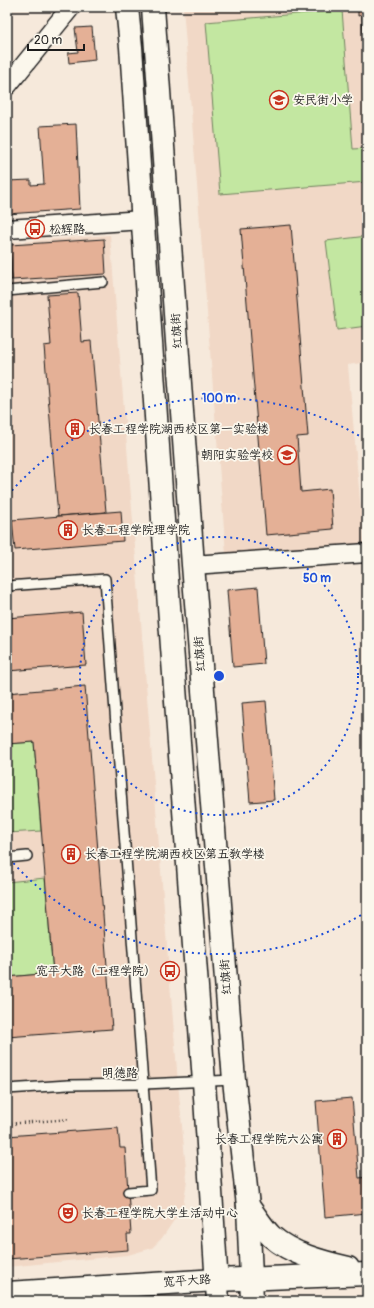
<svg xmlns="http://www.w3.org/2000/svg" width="374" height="1308" viewBox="0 0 374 1308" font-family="Pangolin,'LXGW WenKai TC',sans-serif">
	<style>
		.built { fill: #f1d8c6 }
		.green { fill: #c3e7a1; stroke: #70825e }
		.building { fill: #e4b096; stroke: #1c1c1c }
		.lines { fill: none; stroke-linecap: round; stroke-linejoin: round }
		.lane-casing { stroke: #1c1c1c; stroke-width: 12 }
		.street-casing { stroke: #1c1c1c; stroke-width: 21 }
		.secondary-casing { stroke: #1c1c1c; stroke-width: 25 }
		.path { stroke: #1c1c1c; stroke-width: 2.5; stroke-dasharray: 1 3; stroke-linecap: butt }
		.lane { stroke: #fbf7ec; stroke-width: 9 }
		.street { stroke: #fbf7ec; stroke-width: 18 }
		.secondary { stroke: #fbf7ec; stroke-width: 22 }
		.ring { fill: none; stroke: #1d4ed8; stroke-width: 2; stroke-dasharray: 2 4 }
		.labels { text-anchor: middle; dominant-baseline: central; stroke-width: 3.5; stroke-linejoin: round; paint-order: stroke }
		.poi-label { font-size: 12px; fill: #1c1c1c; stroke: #fbf7ec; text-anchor: start }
		.street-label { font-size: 12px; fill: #1c1c1c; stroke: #fbf7ec }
		.centre { fill: #1d4ed8; stroke: #fbf7ec; stroke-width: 2 }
		.ring-label { font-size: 12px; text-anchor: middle; font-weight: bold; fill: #1d4ed8; stroke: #fbf7ec; stroke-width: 3.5; stroke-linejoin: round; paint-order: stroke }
	</style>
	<rect width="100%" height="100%" fill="#f6e9db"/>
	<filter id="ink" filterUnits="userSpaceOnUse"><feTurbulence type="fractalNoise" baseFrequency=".025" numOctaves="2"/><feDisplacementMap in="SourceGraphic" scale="8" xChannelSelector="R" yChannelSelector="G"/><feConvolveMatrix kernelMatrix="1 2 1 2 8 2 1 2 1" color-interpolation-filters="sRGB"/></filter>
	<g filter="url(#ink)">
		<g class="built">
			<path d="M183,7H367V362L348,365L364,545L226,554Z"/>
			<path d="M110,235L178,1083L187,1180L183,1207L162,1238L152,1248L128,1255L7,1267V243Z"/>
		</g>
		<g class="green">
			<path d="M342,10L353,149L367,148V182L220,194L206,22Z"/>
			<path d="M367,236V326L337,330L326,241Z"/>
			<path d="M34,742L41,831L7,833V744Z"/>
			<path d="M45,878L53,973L7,977V882Z"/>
		</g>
		<g class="building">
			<path d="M350,7H367V105L362,15L358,16V9L350,10Z"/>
			<path d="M92,27L95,60L69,63L68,53L78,52L75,28Z"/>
			<path d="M76,124L80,209L7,214V181L31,180V185L44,184L40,126Z"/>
			<path d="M291,225L308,436L297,437L301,492L330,489L333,529L266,535L241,229Z"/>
			<path d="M104,239L106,274L12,280L10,245Z"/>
			<path d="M7,245H10L12,280H7Z"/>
			<path d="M78,293L82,342L91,341L106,512L58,516L44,346L51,345L47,295Z"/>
			<path d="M121,511L123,541L15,550L12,520Z"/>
			<path d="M258,587L264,664L233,667L227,590Z"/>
			<path d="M82,612L86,665L7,671V618Z"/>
			<path d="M85,686L112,1029L7,1037V977L53,973L34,742L7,744V693Z"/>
			<path d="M266,701L274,800L250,802L242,703Z"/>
			<path d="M352,1098L359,1178L367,1177V1213L325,1217L316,1101Z"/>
			<path d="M118,1128L120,1148H125L131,1234H127L128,1250L7,1259V1136Z"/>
		</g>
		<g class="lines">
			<g class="lane-casing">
				<g id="lane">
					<path d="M7,291L103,282"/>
					<path d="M7,586L105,579L151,1190L128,1192"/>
					<path d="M7,858L27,856"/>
					<path d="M7,1089L68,1085L144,1084L234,1080"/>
				</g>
			</g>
			<g class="street-casing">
				<g id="street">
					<path d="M7,86L71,7"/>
					<path d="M7,229L143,220"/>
					<path d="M193,565L367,553"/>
				</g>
			</g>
			<g class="secondary-casing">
				<g id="secondary">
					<path d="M127,7L131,47L167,579L204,1082L218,1301"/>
					<path d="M153,7L193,565L234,1080L248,1206L252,1301"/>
					<path d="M248,1206C256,1216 262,1227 271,1236C291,1254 323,1262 348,1268"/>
					<path d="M7,1293L217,1280L367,1274"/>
				</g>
			</g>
			<path class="path" d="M7,1124L70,1119"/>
			<use href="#lane" class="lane"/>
			<use href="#street" class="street"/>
			<use href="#secondary" class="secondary"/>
		</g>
	</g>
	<g class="ring">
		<circle cx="219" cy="676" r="139"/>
		<path d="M366 912A278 278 0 0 1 8 857M8 495A278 278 0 0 1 366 440"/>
	</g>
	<defs>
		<g id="school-ring" transform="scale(1)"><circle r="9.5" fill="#fbf7ec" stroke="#c8321e" stroke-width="1.5"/><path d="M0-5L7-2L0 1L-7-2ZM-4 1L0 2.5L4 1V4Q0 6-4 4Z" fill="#c8321e"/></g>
		<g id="bus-ring" transform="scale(1)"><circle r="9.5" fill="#fbf7ec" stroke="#c8321e" stroke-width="1.5"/><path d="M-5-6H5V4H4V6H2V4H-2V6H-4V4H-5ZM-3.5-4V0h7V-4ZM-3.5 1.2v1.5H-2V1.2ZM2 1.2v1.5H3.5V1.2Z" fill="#c8321e"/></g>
		<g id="building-ring" transform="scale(1)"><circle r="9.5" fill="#fbf7ec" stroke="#c8321e" stroke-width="1.5"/><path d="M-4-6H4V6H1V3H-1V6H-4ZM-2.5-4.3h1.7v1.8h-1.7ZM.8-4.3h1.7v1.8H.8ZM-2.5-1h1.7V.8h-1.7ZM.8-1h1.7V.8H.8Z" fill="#c8321e"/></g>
		<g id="theatre-ring" transform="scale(1)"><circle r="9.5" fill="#fbf7ec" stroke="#c8321e" stroke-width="1.5"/><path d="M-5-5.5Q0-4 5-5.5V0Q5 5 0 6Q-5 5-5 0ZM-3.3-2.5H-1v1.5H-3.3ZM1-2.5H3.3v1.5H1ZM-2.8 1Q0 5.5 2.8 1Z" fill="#c8321e"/></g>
	</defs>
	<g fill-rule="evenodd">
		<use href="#school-ring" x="279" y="100"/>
		<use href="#bus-ring" x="35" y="229"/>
		<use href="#building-ring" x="75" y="429"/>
		<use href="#school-ring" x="287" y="455"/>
		<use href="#building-ring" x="68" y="530"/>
		<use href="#building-ring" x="71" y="854"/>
		<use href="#bus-ring" x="170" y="971"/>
		<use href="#building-ring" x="337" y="1139"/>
		<use href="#theatre-ring" x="68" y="1213"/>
	</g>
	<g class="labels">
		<g class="poi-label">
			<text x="293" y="100">安民街小学</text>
			<text x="49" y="229">松辉路</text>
			<text x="89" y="429">长春工程学院湖西校区第一实验楼</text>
			<text x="273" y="455" text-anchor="end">朝阳实验学校</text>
			<text x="82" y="530">长春工程学院理学院</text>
			<text x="85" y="854">长春工程学院湖西校区第五教学楼</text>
			<text x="156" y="971" text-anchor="end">宽平大路（工程学院）</text>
			<text x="323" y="1139" text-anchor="end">长春工程学院六公寓</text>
			<text x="82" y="1213">长春工程学院大学生活动中心</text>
		</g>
		<g class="street-label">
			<text transform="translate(177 331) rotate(-94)">红旗街</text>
			<text transform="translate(200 654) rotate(-94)">红旗街</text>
			<text transform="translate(226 977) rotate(-94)">红旗街</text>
			<text x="120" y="1073">明德路</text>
			<text transform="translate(187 1281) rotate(-4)">宽平大路</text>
		</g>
	</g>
	<circle cx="219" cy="676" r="6" class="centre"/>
	<g class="ring-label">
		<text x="219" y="402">100 m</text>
		<text x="317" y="582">50 m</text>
	</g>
	<rect width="374" height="1308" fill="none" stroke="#fbf7ec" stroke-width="24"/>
	<rect x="12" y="12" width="350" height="1284" fill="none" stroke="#1c1c1c" stroke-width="1.5" filter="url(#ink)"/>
	<path d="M28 44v6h56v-6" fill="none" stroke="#1c1c1c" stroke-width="2"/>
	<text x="34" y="44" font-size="12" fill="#1c1c1c" stroke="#fbf7ec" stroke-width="3" paint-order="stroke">20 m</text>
</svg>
